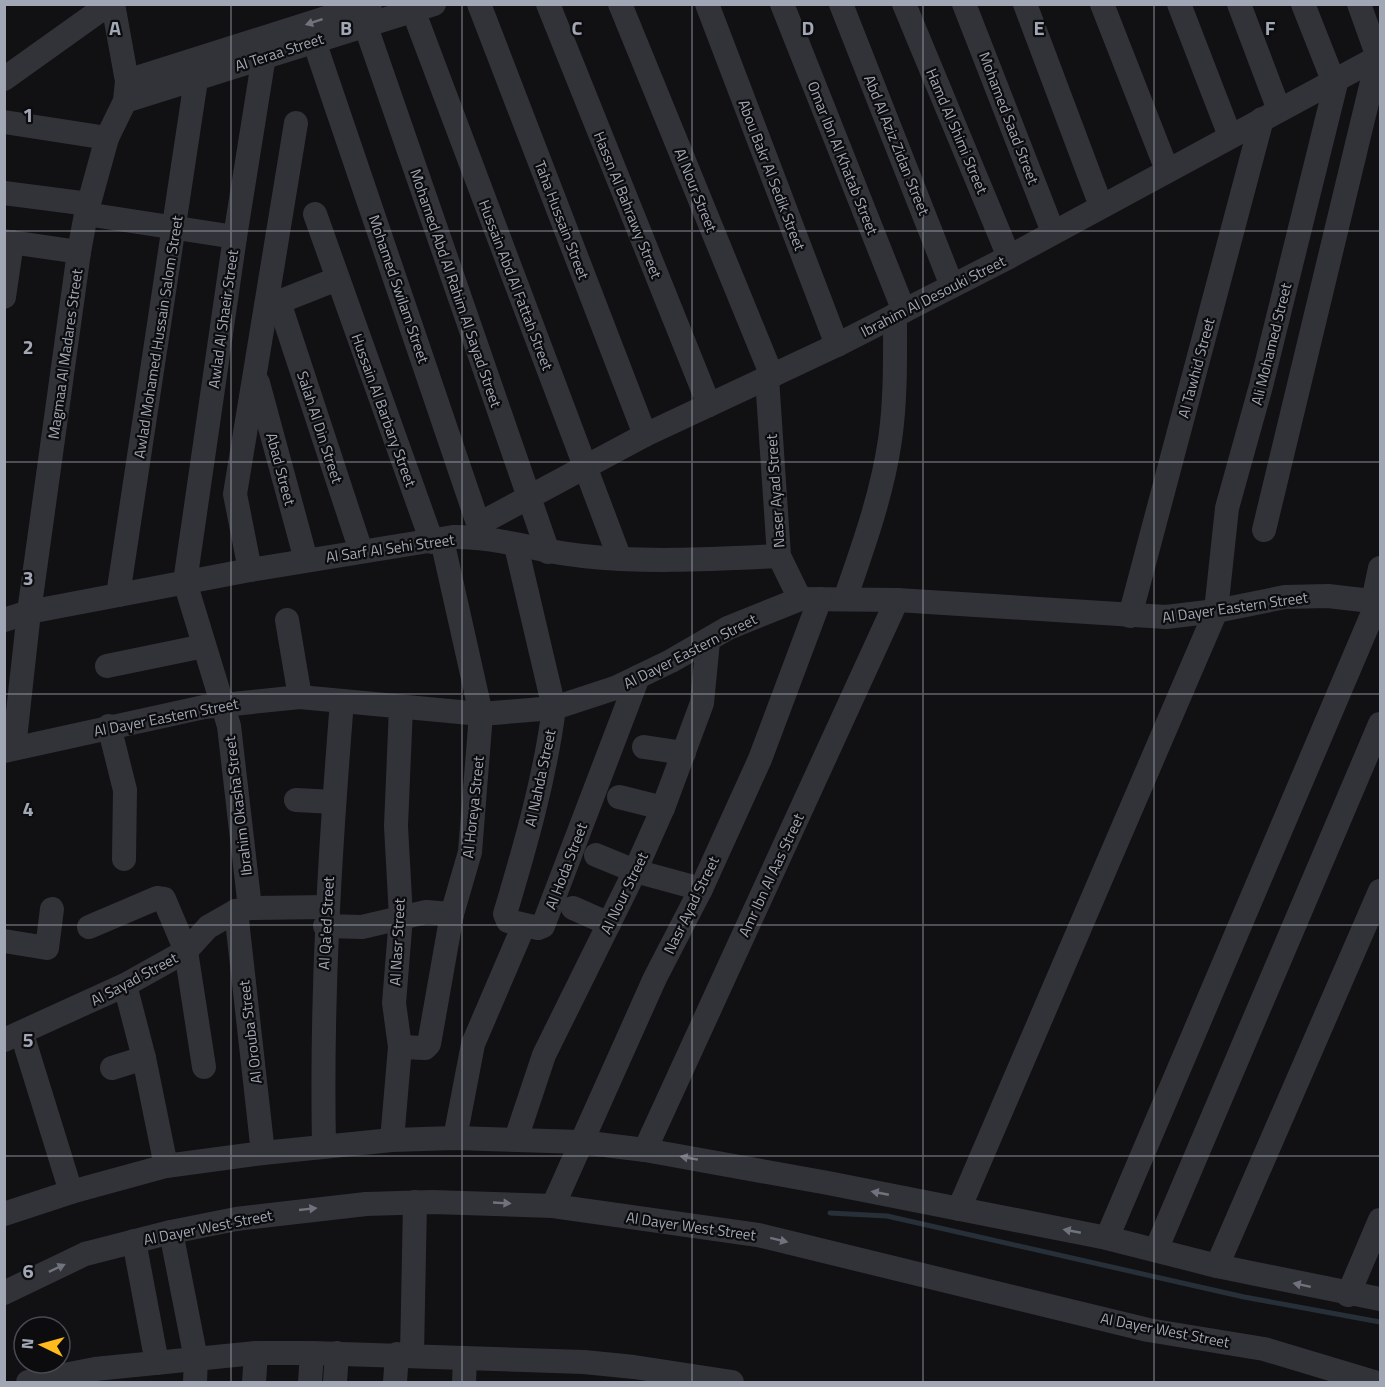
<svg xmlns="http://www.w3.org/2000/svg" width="1385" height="1387" viewBox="0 0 1385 1387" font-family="'Titillium Web',sans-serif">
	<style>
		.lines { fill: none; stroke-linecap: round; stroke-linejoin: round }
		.stream { stroke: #273038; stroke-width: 5 }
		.minor { stroke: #323338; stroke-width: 24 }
		.oneway { fill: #70737d }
		.grid { fill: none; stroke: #a2a7b5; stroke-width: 1.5; stroke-opacity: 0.55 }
		.labels { text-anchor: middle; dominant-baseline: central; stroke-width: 4.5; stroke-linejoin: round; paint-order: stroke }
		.street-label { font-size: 15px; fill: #a2a7b5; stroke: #0c0c0e }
		.grid-label { font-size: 20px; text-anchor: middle; font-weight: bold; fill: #a2a7b5; stroke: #0c0c0e; stroke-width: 4.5; stroke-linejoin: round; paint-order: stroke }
	</style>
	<rect width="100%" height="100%" fill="#111113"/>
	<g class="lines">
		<path class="stream" d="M830,1213L887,1216L1244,1297L1380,1322"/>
		<g class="minor">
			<path d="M479,4L645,435"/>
			<path d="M548,4L709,405"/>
			<path d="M620,4L772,376"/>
			<path d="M707,4L837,345"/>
			<path d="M782,4L904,311"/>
			<path d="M841,4L952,286"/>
			<path d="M904,4L1009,257"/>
			<path d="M964,4L1053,232"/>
			<path d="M1025,4L1101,206"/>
			<path d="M1102,4L1167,170"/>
			<path d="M1179,4L1230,136"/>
			<path d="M1239,4L1279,110"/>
			<path d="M1303,4L1333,80"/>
			<path d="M413,10L620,559"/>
			<path d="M365,24L548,552"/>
			<path d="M314,41L483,538"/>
			<path d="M4,79L109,4"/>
			<path d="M127,81L370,4"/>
			<path d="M125,101L434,4"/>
			<path d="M4,122L107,138"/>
			<path d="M4,193L89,204"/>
			<path d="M86,214L235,237"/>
			<path d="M315,214L432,542"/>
			<path d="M4,241L79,252"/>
			<path d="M4,297L12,242"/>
			<path d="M279,302L361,551"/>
			<path d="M266,307L337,279"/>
			<path d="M767,378L779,556L800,599"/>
			<path d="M258,383L306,560"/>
			<path d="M479,524L645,435L837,345L1009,257L1380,56"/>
			<path d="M1264,530L1378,57L1359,4"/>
			<path d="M516,546L554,708C545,778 525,847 505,914L508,921L538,928L543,926L638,677"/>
			<path d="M250,570L235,494L296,123"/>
			<path d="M118,595L196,80"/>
			<path d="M845,599C863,547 882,495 890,440C896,398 895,357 895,315"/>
			<path d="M1373,601L1380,568"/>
			<path d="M1130,616L1262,119"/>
			<path d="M4,620L29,612L250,570L453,537C497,536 539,552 583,556C648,563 714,559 779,556"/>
			<path d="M287,620L300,697"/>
			<path d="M107,666L204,646"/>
			<path d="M109,726L125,790L124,859"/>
			<path d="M644,747L684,753"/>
			<path d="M14,748L29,612L79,252L86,214L107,138L125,101L127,81L113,4"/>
			<path d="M4,751L204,707L300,697L481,714L554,708L615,688L671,661L728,628L800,599L897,600L1166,617L1216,611L1285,597L1328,596L1380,602"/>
			<path d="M619,797L663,808"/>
			<path d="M296,800L334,802"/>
			<path d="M596,855L635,871L701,889"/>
			<path d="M250,908L229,726L185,582L235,237L264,56"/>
			<path d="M573,908L609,924"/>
			<path d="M236,911L263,1153"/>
			<path d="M325,926L362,927L426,912L452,914"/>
			<path d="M89,927L157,898L164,899L186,951L204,1067"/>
			<path d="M4,941L47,948L52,909"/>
			<path d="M125,985L144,1058L166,1166"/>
			<path d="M22,1034L71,1192"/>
			<path d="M4,1040L125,985L186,951L208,927L236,911L250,908L327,907"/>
			<path d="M400,1047L425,1048L429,1044L452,914L470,852L481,714L442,540"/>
			<path d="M112,1068L144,1058"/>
			<path d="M455,1138L473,1044L524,925"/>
			<path d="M516,1139L544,1055L635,871L663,808L702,703L708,641"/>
			<path d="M392,1140L400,1047L394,1003L401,917L396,826L401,707"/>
			<path d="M324,1146C321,995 330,850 342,701"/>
			<path d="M645,1150L897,600"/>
			<path d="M553,1206L655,978L701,889L760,759L820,599"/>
			<path d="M959,1209L1216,611L1227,508L1261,386L1337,79"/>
			<path d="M4,1214L71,1192L166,1166L263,1153L392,1140L455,1138L581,1142L645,1150L828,1183L1107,1238L1217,1266L1380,1299"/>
			<path d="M171,1232L196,1359L195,1382"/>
			<path d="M1107,1238L1378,601"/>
			<path d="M134,1241L157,1363"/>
			<path d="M1156,1250L1380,724"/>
			<path d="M1217,1266L1380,891"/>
			<path d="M4,1293L85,1254L171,1232L236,1219L366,1204L432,1202L553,1206L758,1235L1148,1330L1264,1349L1374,1382"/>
			<path d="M1348,1295L1380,1220"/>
			<path d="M412,1355L415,1202"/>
			<path d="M28,1382L95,1369L256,1353H312L584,1362L634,1367L732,1382"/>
			<path d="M254,1382L256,1353"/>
			<path d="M310,1382L312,1353"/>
			<path d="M335,1382L337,1353"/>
			<path d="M395,1382L397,1354"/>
			<path d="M464,1382L465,1359"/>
		</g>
	</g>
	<defs><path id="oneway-solid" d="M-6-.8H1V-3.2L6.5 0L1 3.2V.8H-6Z" transform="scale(1.5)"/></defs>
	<g class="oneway">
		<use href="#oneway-solid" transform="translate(314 22) rotate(162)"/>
		<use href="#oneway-solid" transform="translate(689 1158) rotate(-170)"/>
		<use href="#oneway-solid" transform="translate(880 1193) rotate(-169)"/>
		<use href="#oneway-solid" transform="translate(502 1203) rotate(3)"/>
		<use href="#oneway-solid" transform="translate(308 1209) rotate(-6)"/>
		<use href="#oneway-solid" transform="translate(1072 1231) rotate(-169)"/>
		<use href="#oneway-solid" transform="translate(779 1240) rotate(14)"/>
		<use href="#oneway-solid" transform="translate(57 1268) rotate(-25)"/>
		<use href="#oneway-solid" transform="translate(1302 1285) rotate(-168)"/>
	</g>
	<path class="grid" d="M231,4V1382M462,4V1382M692,4V1382M923,4V1382M1154,4V1382M4,231H1380M4,462H1380M4,694H1380M4,925H1380M4,1156H1380"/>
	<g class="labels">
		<g class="street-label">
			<text transform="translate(279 52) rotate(-18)">Al Teraa Street</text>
			<text transform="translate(1009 118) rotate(69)">Mohamed Saad Street</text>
			<text transform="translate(957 131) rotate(67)">Hamd Al Shimi Street</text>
			<text transform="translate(897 145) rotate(68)">Abd Al Aziz Zidan Street</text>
			<text transform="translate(843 158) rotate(68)">Omar Ibn Al Khatab Street</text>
			<text transform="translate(772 175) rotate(69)">Abou Bakr Al Sedik Street</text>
			<text transform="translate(696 190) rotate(68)">Al Nour Street</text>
			<text transform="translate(628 205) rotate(68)">Hassn Al Bahrawy Street</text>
			<text transform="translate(562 220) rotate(69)">Taha Hussain Street</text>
			<text transform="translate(516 285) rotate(69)">Hussain Abd Al Fattah Street</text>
			<text transform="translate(456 288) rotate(71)">Mohamed Abd Al Rahim Al Sayad Street</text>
			<text transform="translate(399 289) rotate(71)">Mohamed Swilam Street</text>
			<text transform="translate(933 296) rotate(-27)">Ibrahim Al Desouki Street</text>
			<text transform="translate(223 319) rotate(-82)">Awlad Al Shaeir Street</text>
			<text transform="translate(158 337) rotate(-81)">Awlad Mohamed Hussain Salom Street</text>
			<text transform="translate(1271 344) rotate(-76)">Ali Mohamed Street</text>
			<text transform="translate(65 354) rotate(-82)">Magmaa Al Madares Street</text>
			<text transform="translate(1196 368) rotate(-75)">Al Tawhid Street</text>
			<text transform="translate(384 410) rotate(70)">Hussain Al Barbary Street</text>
			<text transform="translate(320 427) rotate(72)">Salah Al Din Street</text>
			<text transform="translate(281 469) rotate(75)">Abad Street</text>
			<text transform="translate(775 491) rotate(-94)">Naser Ayad Street</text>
			<text transform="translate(390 548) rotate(-8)">Al Sarf Al Sehi Street</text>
			<text transform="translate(1235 607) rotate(-8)">Al Dayer Eastern Street</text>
			<text transform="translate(690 651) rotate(-27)">Al Dayer Eastern Street</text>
			<text transform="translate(166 717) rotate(-11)">Al Dayer Eastern Street</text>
			<text transform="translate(540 778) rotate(-78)">Al Nahda Street</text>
			<text transform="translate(238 806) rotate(-97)">Ibrahim Okasha Street</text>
			<text transform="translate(473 807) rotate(-84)">Al Horeya Street</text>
			<text transform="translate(566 866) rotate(-69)">Al Hoda Street</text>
			<text transform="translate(771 875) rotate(-65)">Amr Ibn Al Aas Street</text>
			<text transform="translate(624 893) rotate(-64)">Al Nour Street</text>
			<text transform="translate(691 905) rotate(-64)">Nasr Ayad Street</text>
			<text transform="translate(326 923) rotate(-87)">Al Qa'ed Street</text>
			<text transform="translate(397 942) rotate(-87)">Al Nasr Street</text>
			<text transform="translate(134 979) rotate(-28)">Al Sayad Street</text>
			<text transform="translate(250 1032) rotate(-97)">Al Orouba Street</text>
			<text transform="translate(691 1226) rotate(8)">Al Dayer West Street</text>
			<text transform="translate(208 1227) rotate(-11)">Al Dayer West Street</text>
			<text transform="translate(1165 1330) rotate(11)">Al Dayer West Street</text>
		</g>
	</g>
	<g class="grid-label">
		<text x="115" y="35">A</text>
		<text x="346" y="35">B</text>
		<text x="577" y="35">C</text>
		<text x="808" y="35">D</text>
		<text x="1039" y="35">E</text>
		<text x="1270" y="35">F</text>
		<text x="28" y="122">1</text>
		<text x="28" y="354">2</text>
		<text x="28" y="585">3</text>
		<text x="28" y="816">4</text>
		<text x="28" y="1047">5</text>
		<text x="28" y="1278">6</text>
	</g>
	<rect width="1385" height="1387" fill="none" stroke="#a2a7b5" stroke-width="12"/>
	<g transform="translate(42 1345) rotate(275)"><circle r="28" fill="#0c0c0e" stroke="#484a51" stroke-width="1.5"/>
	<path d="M0-4.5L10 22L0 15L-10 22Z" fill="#ffba1e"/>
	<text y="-9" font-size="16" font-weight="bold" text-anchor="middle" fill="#a2a7b5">N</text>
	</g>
</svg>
